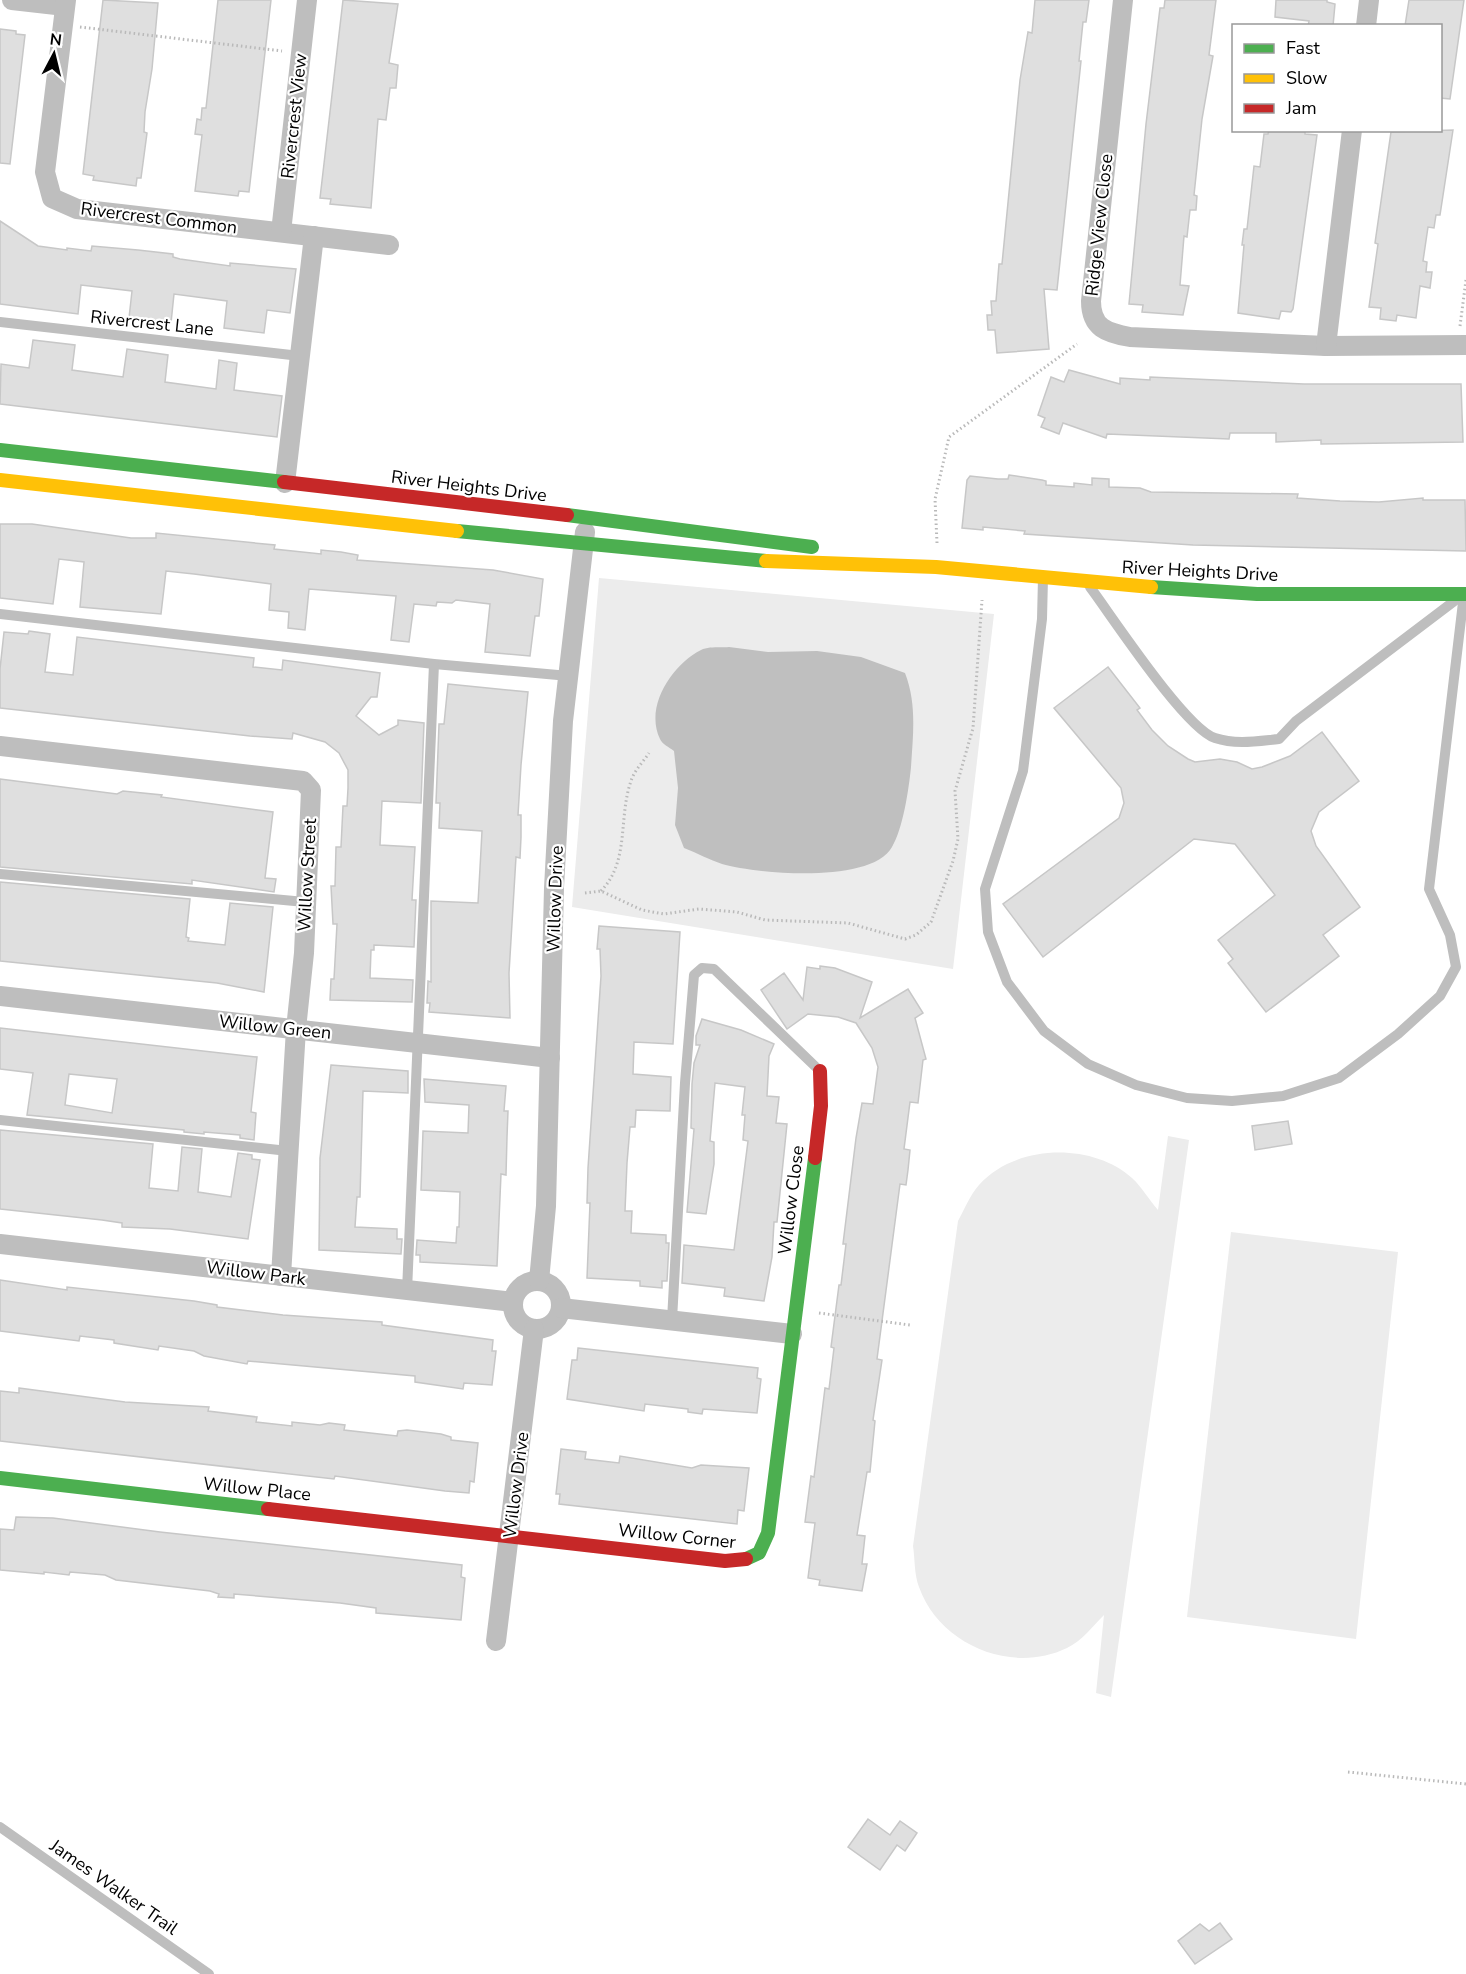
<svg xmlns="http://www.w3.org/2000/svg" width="1466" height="1974" viewBox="0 0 1466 1974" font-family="'Nunito Sans',sans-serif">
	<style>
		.green { fill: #ececec }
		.water { fill: #bfbfbf }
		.building { fill: #dfdfdf; stroke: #c7c7c7; stroke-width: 1.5; fill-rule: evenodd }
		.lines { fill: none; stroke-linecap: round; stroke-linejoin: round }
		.path { stroke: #b9b9b9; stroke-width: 3; stroke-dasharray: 1.5 3; stroke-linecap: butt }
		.lane { stroke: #bebebe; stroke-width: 10 }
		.street { stroke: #bebebe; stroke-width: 20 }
		.fast { stroke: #4caf50; stroke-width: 14 }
		.slow { stroke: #ffc107; stroke-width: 14 }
		.jam { stroke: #c62828; stroke-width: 14 }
		.labels { text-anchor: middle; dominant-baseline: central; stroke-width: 4.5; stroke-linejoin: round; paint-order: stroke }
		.street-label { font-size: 18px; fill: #000; stroke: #fff }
	</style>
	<rect width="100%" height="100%" fill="#fff"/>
	<g class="green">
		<path d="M599,578L994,614L953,969L572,907Z"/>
		<path d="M1168,1136L1189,1140L1111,1697L1096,1693L1104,1615C1092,1627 1083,1640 1067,1648C1011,1675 939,1644 919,1587C914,1574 915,1558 913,1546L958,1221C964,1210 970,1195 979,1185C1015,1144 1092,1142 1132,1178C1142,1187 1149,1200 1158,1210Z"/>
		<path d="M1231,1232L1398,1252L1356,1639L1187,1617Z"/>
	</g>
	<path class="water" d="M729,647L768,652L817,651L861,657L905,673C917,704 913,735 911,767C909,788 903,829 892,847C872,884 757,874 722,864C710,860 697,853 684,848L675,825L678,788L674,751C669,747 662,744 660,739C644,706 673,664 701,650C709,646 721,648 729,647Z"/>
	<g class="building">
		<path d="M103,0L158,3L152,69L145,112L144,132L147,133L141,178H137L136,186L93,180L94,176L83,174Z"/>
		<path d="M218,0H271L249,192L239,191L238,196L195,191L202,135L195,134L197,119L201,120L202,108H206Z"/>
		<path d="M343,0L398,4L389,63L398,65L396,88H390L386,120L378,119L371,208L330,204L331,199L320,198Z"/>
		<path d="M1035,0H1089L1086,22H1083L1079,61H1081L1057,290L1044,289L1049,349L997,353L995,330H988L987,315H992L991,301H996L999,264H1002L1020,80L1028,32L1032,33Z"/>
		<path d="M1165,0H1216L1209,55L1213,56L1202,119L1194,195L1197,196L1196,210H1190L1187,237L1184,236L1180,285L1189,286L1183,315L1142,312L1143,305L1129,304L1146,124L1160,8H1164Z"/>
		<path d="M1276,0H1327V2L1335,4L1333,26H1308L1309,21L1275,17Z"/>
		<path d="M1409,0H1464L1450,99L1440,98V26H1405Z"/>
		<path d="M0,29L16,31V34L25,35L10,164L0,163Z"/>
		<path d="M1269,130H1305V134L1317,135L1293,309L1291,312L1281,311L1279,319L1238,313L1244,245H1242L1244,229H1247L1254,166L1260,167L1264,134H1268Z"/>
		<path d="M1453,130L1440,215H1436L1434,228L1428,227L1423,261L1427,262L1426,272H1432L1430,288L1420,286L1416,318L1397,315L1396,321L1380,319L1381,308L1369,307L1378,244L1375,243L1391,132Z"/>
		<path d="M0,221L38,246L67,250V248L91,251L92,246L138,250L173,254V257L180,259L230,266V263L296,269L290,313L267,310L264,333L224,328L227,301L174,294L171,323L129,318L132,291L81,285L78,314L0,304Z"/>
		<path d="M33,340L75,345L72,370L123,377L127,349L168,355L165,382L216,389L219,360L237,363L234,390L282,396L277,437L0,404L1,364L29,368Z"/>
		<path d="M1069,370L1120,384V378L1150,380V377L1304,384H1461L1463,442L1321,444V440L1276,442V433H1230L1229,439L1107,434L1106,438L1063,423L1059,434L1041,427L1045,418L1038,415L1051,377L1064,382Z"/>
		<path d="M1009,475L1042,480L1046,481V485L1074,487V483L1092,485V478L1109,479V487L1140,488L1151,492L1298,494L1297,498L1340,501L1379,502L1423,498V500H1465L1466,551L1193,545L1024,534L1025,531L983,527V530L962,528L967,480L970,476L998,479H1008Z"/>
		<path d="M0,524H32L131,538H156V533L275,545L274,549L321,554V550L341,552L358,555L357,560L493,570L543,579L539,616H535L530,656L485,652L490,604L456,600L452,603L437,602L436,606L414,604L409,642L391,640L396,596L309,589L305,630L288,628L289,612L269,610L271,584L194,574L166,571L161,614L80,607L84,562L59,559L53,604L0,598Z"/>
		<path d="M29,631L50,634L45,672L73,675L77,637L254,658L253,667L282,670L283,660L380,673L377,697H371L356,716L379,735L398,725V720L424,723L421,803L382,801L380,845L415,847L412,900H416L414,947L374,945V950H371L370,978L413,980L412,1002L330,1000L331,979H334L337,924H333L331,886H335L336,847H341L343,806H347L348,788V770L339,753L325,742L293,733L292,739L250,736L0,708V669L4,632L28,634Z"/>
		<path d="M1108,667L1140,708L1137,710L1152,730L1168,746L1188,759L1195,762L1220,759L1237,762L1252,769L1262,767L1290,756L1322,732L1359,781L1319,812L1311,831L1316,846L1360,907L1323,935L1339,956L1266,1012L1228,963L1233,959L1218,940L1275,895L1235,844L1194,839L1043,957L1003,904L1119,818L1124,803L1121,788L1054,708Z"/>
		<path d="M448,684L528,692L521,765L518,815H521V837L520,858L516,857L509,973L510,1018L429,1012L430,1003H427L428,981L431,982V901L478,903L480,868L482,831L439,828L440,803H436L439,724H444Z"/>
		<path d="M0,779L117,794L123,791L162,795L161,797L273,812L265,878L276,879L274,892L192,880V884L0,867Z"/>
		<path d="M0,882L190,899L186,937L189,938L188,941L225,945L230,903L273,907L264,992L217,983L0,961Z"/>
		<path d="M599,926L680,932L673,1044L634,1042L633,1074L671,1077L670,1111L636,1110L635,1127H630L627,1163L625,1211H632L631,1233L666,1235V1243H669L667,1281H662V1288L640,1286V1281L587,1278L590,1203H587L588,1168L601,976L600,949H597Z"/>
		<path d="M820,966L835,968L872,982L860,1018L908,989L923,1013L915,1018L926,1059L923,1060L918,1103L910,1102L904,1149L910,1150L908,1170L906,1185L900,1184L877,1359L882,1360L873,1420L875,1421L870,1472H867L857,1535L865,1536L862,1564H867L862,1591L819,1585L820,1580L808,1578L815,1523L805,1522L811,1476L814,1477L825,1388L829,1389L834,1348L831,1347L839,1285H841L846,1244H843L856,1138L862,1103L873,1104L878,1067L872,1048L856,1023L838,1017L808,1014L787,1029L761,990L784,973L803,1000L807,967L820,969Z"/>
		<path d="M702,1019L741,1030L774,1044L769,1056L767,1096L779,1097L776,1123L787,1124L777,1222H774L772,1257L764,1301L724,1296L725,1288L682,1283L684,1245L734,1250L748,1141L743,1140L745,1115H742L745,1087L715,1083L710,1141L714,1142V1164L706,1214L687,1212L694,1129L691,1128L692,1084L694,1063L700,1045H696V1036Z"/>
		<path d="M0,1028L257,1057L251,1112L256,1113L254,1140L240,1138V1135L204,1132V1134L184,1132V1130L27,1115L33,1073L0,1069ZM69,1074L117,1079L112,1113L65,1105Z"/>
		<path d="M331,1065L408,1071V1093L363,1091L360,1197H357L355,1227L397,1229V1239H402L401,1254L319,1250L320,1158Z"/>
		<path d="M424,1079L506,1086L504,1111H508L507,1137L506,1175L501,1174L497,1266L420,1262V1255H416L417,1240L456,1243L457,1227H459L460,1192L421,1190L423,1131L468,1133L469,1105L425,1102Z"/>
		<path d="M1288,1121L1292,1144L1255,1150L1252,1126Z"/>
		<path d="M0,1130L153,1144L149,1188L178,1191L182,1147L202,1149L198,1192L231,1197L238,1153L252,1155V1159L260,1160L248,1239L170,1229L122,1227V1223L102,1220L0,1209Z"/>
		<path d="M0,1280L67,1290V1287L194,1301L217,1305V1307L283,1315L382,1322V1325L493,1340L492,1351H496L492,1385L464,1383L463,1389L415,1382V1376L248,1361L247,1364L204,1356L194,1351L159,1346L158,1350L114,1343V1340L80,1336L79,1341L0,1331Z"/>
		<path d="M578,1348L758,1368L757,1378L761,1379L757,1413L703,1409L702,1414L688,1412V1409L645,1404L644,1411L567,1399L572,1360H577Z"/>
		<path d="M19,1388L125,1402L209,1407L208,1411L257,1417L256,1422L292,1426V1422L320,1425L329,1423L345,1425L344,1430L397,1436L398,1431L407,1430L441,1434L451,1437V1440L478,1443L474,1482L470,1481L469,1493L445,1491L335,1476L334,1479L0,1441V1391L19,1393Z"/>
		<path d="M561,1449L586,1452L585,1459L619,1463L620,1456L692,1468L701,1465L749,1468L744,1511L738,1510L737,1524L559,1504L560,1494H556Z"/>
		<path d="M16,1517L53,1518L160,1532L462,1565L461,1577L465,1578L461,1620L376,1613V1608L340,1603L234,1594V1598L218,1597L219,1594L210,1591L116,1580L105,1575L70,1572L69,1575L44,1572V1574L0,1570V1529L14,1530Z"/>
		<path d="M868,1819L890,1835L900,1821L917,1833L905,1851L897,1845L880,1870L848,1847Z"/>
		<path d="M1220,1923L1232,1939L1195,1964L1178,1941L1200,1924L1209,1931Z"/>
	</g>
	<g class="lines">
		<g class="path">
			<path d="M80,27L282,51"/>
			<path d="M1460,326L1466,280"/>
			<path d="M937,543L935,499L949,437L1077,344"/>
			<path d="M601,891C630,861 618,818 631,781C634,771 643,762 649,753"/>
			<path d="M585,893L601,891L642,910L664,914L699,909L737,912L765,920L848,923L905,939L916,935L931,922L953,861L958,839L955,791L973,728L982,600"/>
			<path d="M819,1313L910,1325"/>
			<path d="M1348,1772L1466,1784"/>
		</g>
		<g class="lane">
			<path d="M0,322L300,356"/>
			<path d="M1043,578L1042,619L1023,771L985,889L988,932L1007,982L1044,1031L1088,1064L1136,1085L1187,1098L1232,1101L1283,1096L1339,1078L1398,1034L1440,996L1456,967L1450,935L1429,889L1464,594"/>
			<path d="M1090,587C1113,618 1185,728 1215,738C1236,745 1258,741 1279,739L1296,721L1457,599"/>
			<path d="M0,614L434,664L569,676"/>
			<path d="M0,874L305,902"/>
			<path d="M0,1120L288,1151"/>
			<path d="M407,1291L434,664"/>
			<path d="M672,1320L685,1083L694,975L702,968L714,969L820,1071"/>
			<path d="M0,1827L209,1974"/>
		</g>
		<g class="street">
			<path d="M12,0L65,6"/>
			<path d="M66,0L45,172L52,198L77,209L389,245"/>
			<path d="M1123,0L1091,301C1091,328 1107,333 1130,337L1326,346L1466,345"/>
			<path d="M1366,26L1369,0"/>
			<path d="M281,232L307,0"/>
			<path d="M1326,346L1352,130"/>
			<path d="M285,483L314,236"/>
			<path d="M0,746L303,781L311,790L304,953L296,1029L281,1276"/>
			<path d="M0,996L550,1058"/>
			<path d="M0,1244L513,1302"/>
			<circle cx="537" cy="1305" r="24"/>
			<path d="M539,1281L546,1206L554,888L563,721L585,532"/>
			<path d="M561,1308L792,1334"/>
			<path d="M496,1641L534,1329"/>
		</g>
		<g class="fast">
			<path d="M0,450L284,482"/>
			<path d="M567,515L812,547"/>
			<path d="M457,531L766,561"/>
			<path d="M1151,587L1257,594H1466"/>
			<path d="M0,1478L268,1509"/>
			<path d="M746,1559L759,1553L768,1533L815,1158"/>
		</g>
		<g class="slow">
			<path d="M0,480L457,531"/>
			<path d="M766,561L936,567L1151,587"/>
		</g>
		<g class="jam">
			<path d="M284,482L567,515"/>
			<path d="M815,1158L821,1106L820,1071"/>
			<path d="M268,1509L725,1561L746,1559"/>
		</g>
	</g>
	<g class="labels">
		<g class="street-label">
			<text transform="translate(294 116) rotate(-84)">Rivercrest View</text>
			<text transform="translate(159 218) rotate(7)">Rivercrest Common</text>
			<text transform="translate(1099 225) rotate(-84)">Ridge View Close</text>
			<text transform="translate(152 323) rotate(6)">Rivercrest Lane</text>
			<text transform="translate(469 486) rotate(7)">River Heights Drive</text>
			<text transform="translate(1200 571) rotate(3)">River Heights Drive</text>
			<text transform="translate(307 875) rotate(-87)">Willow Street</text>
			<text transform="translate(555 899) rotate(-88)">Willow Drive</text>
			<text transform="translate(275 1027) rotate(6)">Willow Green</text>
			<text transform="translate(791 1200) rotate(-83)">Willow Close</text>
			<text transform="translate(256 1273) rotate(7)">Willow Park</text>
			<text transform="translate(516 1485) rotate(-83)">Willow Drive</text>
			<text transform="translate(257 1489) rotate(6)">Willow Place</text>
			<text transform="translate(677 1536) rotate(6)">Willow Corner</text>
			<text transform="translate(114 1887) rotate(35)">James Walker Trail</text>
		</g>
	</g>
	<rect x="1232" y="24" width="210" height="108" fill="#ffffff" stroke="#999999" stroke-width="1.5"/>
	<rect x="1244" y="44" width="30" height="9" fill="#4caf50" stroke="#999999" stroke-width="1.5"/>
	<text x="1286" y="54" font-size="18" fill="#000000">Fast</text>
	<rect x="1244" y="74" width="30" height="9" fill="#ffc107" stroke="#999999" stroke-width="1.5"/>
	<text x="1286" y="84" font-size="18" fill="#000000">Slow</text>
	<rect x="1244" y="104" width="30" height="9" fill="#c62828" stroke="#999999" stroke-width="1.5"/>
	<text x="1286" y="114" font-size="18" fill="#000000">Jam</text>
	<g transform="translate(54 54) rotate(7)" stroke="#ffffff" stroke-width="4.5" paint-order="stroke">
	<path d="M0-4.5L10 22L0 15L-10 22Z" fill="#000000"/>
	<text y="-9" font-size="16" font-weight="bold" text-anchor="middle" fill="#000000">N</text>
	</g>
</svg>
